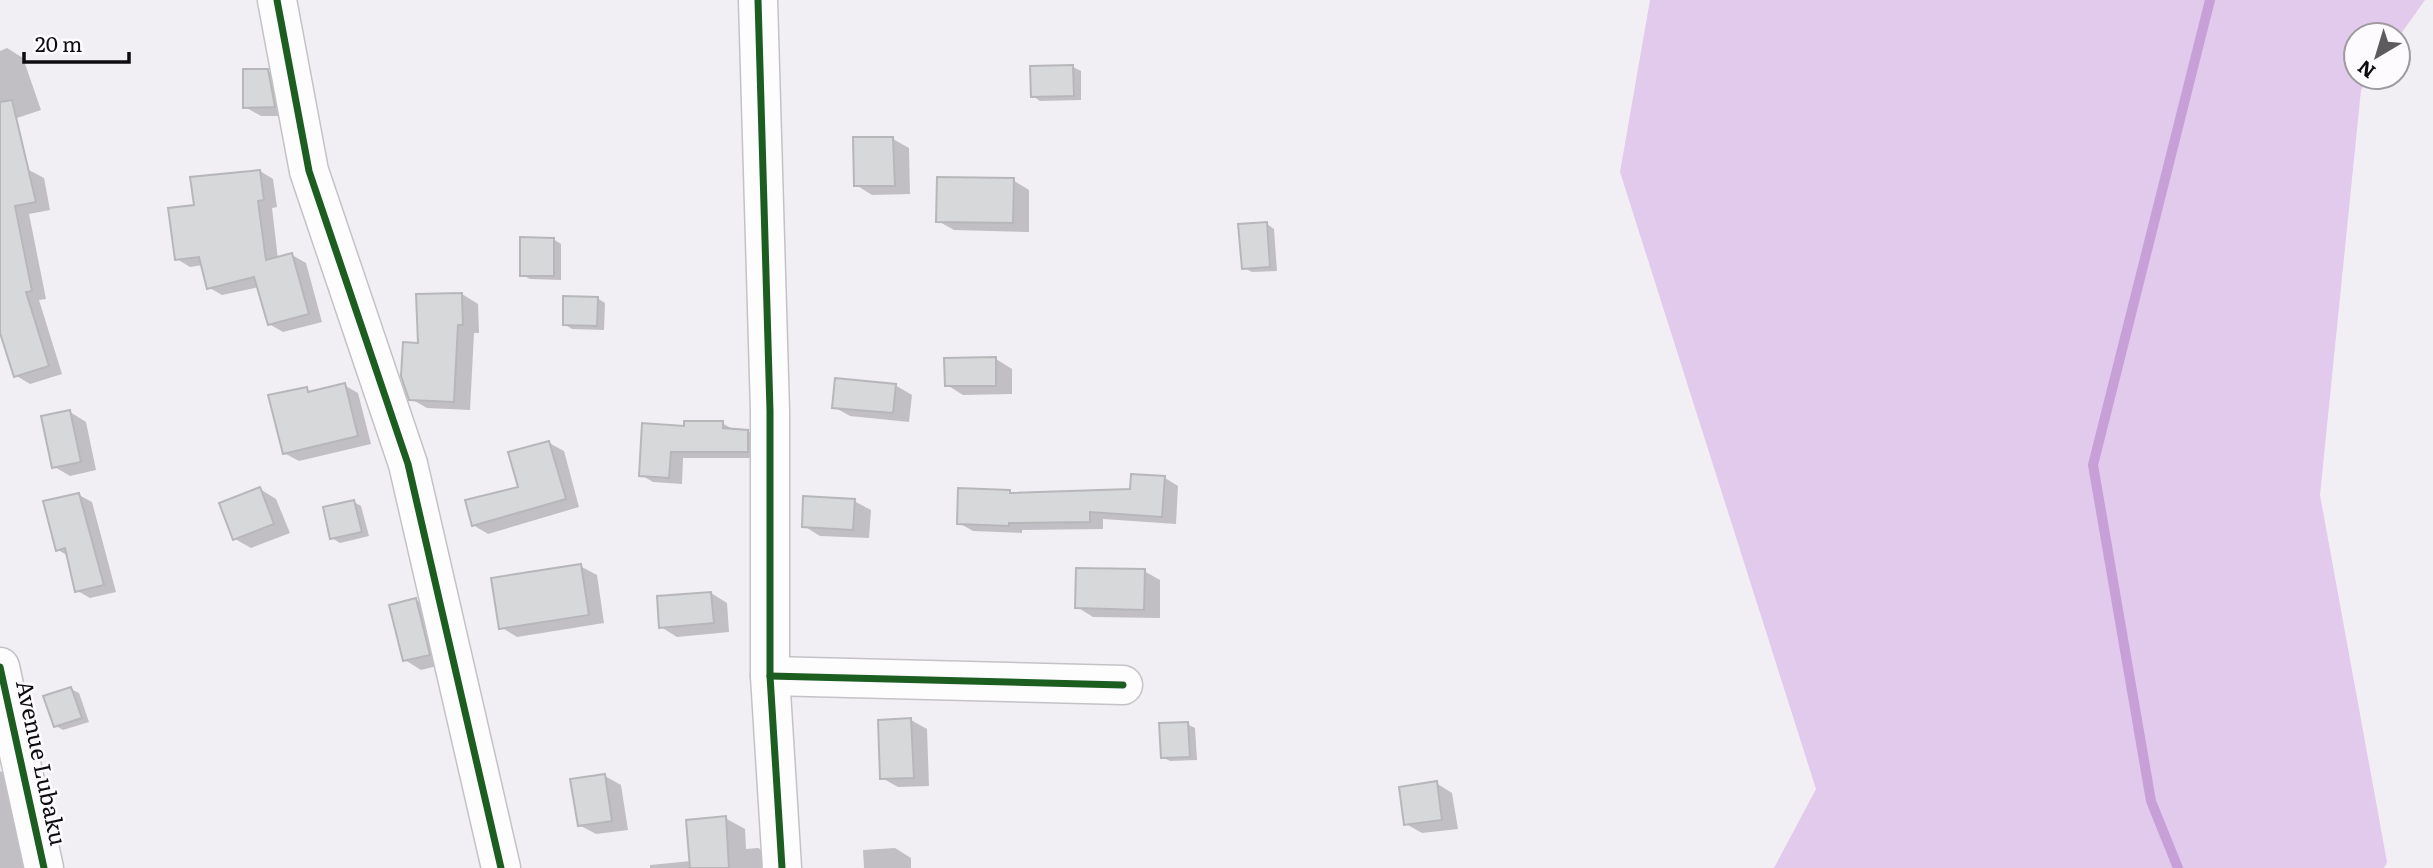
<svg xmlns="http://www.w3.org/2000/svg" width="2433" height="868" viewBox="0 0 2433 868" font-family="Literata,serif">
<rect width="100%" height="100%" fill="#f2eff4"/>
<polygon fill="#e1caec" points="1650,0 2425,0 2398,38 2398,35 2356,35 2356,77 2370,77 2361,90 2320,495 2387,862 2384,868 1774,868 1816,789 1620,172"/>
<g fill="#0003">
<polygon points="7,48 23,58 41,110 2,123 0,122 0,51"/>
<polygon points="1073,67 1081,71 1081,100 1040,101 1033,96"/>
<polygon points="267,71 284,80 290,116 261,116 245,107"/>
<polygon points="893,139 909,148 910,194 872,195 856,185"/>
<polygon points="29,170 44,178 50,210 29,214 46,299 39,300 62,374 30,384 15,375 0,313 0,175"/>
<polygon points="260,171 273,179 277,207 272,208 278,259 292,255 306,263 322,322 283,332 269,324 259,287 222,295 208,287 203,265 190,267 177,259 196,206"/>
<polygon points="1013,180 1029,190 1029,232 954,230 938,221"/>
<polygon points="1267,224 1274,229 1277,271 1252,272 1244,268"/>
<polygon points="553,239 561,244 561,280 530,279 522,275"/>
<polygon points="462,294 478,304 479,333 474,333 470,410 427,408 411,399 420,344"/>
<polygon points="597,298 605,303 604,330 572,329 564,324"/>
<polygon points="996,359 1012,369 1012,394 963,395 947,385"/>
<polygon points="344,385 358,393 371,444 299,461 284,453 306,389 313,393"/>
<polygon points="895,385 912,395 909,422 850,416 834,407"/>
<polygon points="70,412 86,422 96,470 70,476 53,466"/>
<polygon points="722,423 736,431 748,431 760,439 760,458 683,458 682,484 653,482 641,475 686,428"/>
<polygon points="549,443 564,451 579,507 488,534 473,525 520,488"/>
<polygon points="1165,478 1178,486 1176,524 1103,519 1103,529 1022,530 1022,533 973,531 959,523 1009,491 1014,494 1131,491"/>
<polygon points="260,489 276,499 290,533 251,548 235,539"/>
<polygon points="79,495 92,502 116,592 90,598 76,590 68,556 57,549"/>
<polygon points="854,501 871,510 869,538 820,536 804,526"/>
<polygon points="354,502 361,506 369,536 340,543 332,538"/>
<polygon points="580,566 597,575 604,623 517,637 501,627"/>
<polygon points="1144,571 1160,580 1160,618 1093,617 1077,607"/>
<polygon points="711,593 727,603 729,632 677,637 661,627"/>
<polygon points="416,600 432,610 445,664 421,670 405,660"/>
<polygon points="71,689 79,693 89,722 63,730 56,726"/>
<polygon points="911,720 927,729 929,786 898,787 882,778"/>
<polygon points="1187,724 1195,728 1197,760 1170,761 1162,757"/>
<polygon points="0,771 16,780 35,868 0,868"/>
<polygon points="605,776 621,785 628,830 596,834 579,825"/>
<polygon points="1436,783 1452,793 1458,829 1422,833 1406,824"/>
<polygon points="725,818 745,829 746,849 758,848 778,859 778,868 650,868 650,865 691,861"/>
<polygon points="895,848 911,858 911,868 864,868 863,850"/>
</g>
<g fill="none" stroke-linecap="round" stroke-linejoin="round">
<polyline stroke="#c7a0d8" stroke-width="10" points="2178,868 2151,801 2093,465 2210,0"/>
</g>
<g fill="#d6d8d9" stroke="#b7b7ba" stroke-width="2">
<polygon points="1073,65 1074,96 1031,97 1030,66"/>
<polygon points="243,69 268,69 275,107 243,108"/>
<polygon points="12,100 36,202 15,206 32,291 26,292 49,366 14,377 0,333 0,102"/>
<polygon points="853,137 893,137 895,186 854,186"/>
<polygon points="260,170 264,200 258,201 266,260 292,253 309,314 268,325 254,277 207,289 199,257 175,260 168,208 194,205 190,177"/>
<polygon points="937,177 1014,178 1013,223 936,222"/>
<polygon points="1267,222 1270,267 1242,269 1238,224"/>
<polygon points="520,237 554,238 554,276 520,276"/>
<polygon points="462,293 463,325 458,325 454,402 409,400 401,376 403,342 418,343 416,294"/>
<polygon points="563,296 598,297 597,326 563,325"/>
<polygon points="996,357 996,386 945,386 944,358"/>
<polygon points="835,378 896,384 893,413 832,408"/>
<polygon points="345,383 358,436 283,454 268,395 307,387 308,392"/>
<polygon points="70,410 81,462 52,468 41,416"/>
<polygon points="684,421 723,421 723,428 748,430 748,452 671,452 669,478 639,476 642,423 684,426"/>
<polygon points="549,441 566,499 472,526 465,500 518,487 508,452"/>
<polygon points="1131,474 1165,476 1162,517 1090,512 1090,522 1009,523 1009,526 957,524 958,488 1010,490 1010,493 1130,489"/>
<polygon points="260,487 274,524 233,540 219,503"/>
<polygon points="79,493 104,585 75,592 65,548 56,551 43,501"/>
<polygon points="803,496 855,499 853,530 802,527"/>
<polygon points="354,500 362,532 330,539 323,507"/>
<polygon points="581,564 589,615 499,629 491,578"/>
<polygon points="1076,568 1145,569 1144,610 1075,608"/>
<polygon points="711,592 714,623 659,628 657,596"/>
<polygon points="416,598 430,655 403,661 389,605"/>
<polygon points="71,687 82,718 54,727 43,696"/>
<polygon points="911,718 914,778 880,779 878,720"/>
<polygon points="1188,722 1190,757 1161,758 1159,723"/>
<polygon points="605,774 612,821 578,826 570,779"/>
<polygon points="1437,781 1442,820 1404,825 1399,787"/>
<polygon points="726,816 729,868 690,868 686,820"/>
</g>
<g fill="none" stroke-linecap="round" stroke-linejoin="round">
<g stroke="#c4c2c6" stroke-width="41">
<g id="minor">
<polyline points="277,0 309,171 408,464 501,868"/>
<polyline points="758,0 770,411 770,676 782,868"/>
<polyline points="0,667 44,868"/>
<polyline points="770,676 1123,685"/>
</g>
</g>
<use href="#minor" stroke="#fdfdfd" stroke-width="38"/>
<g stroke="#fefbff" stroke-width="11">
<g id="cycleway">
<polyline points="277,0 309,171 408,464 501,868"/>
<polyline points="758,0 770,411 770,676 782,868"/>
<polyline points="0,667 44,868"/>
<polyline points="770,676 1123,685"/>
</g>
</g>
<use href="#cycleway" stroke="#1b5e20" stroke-width="7"/>
</g>
<g text-anchor="middle" stroke-width="5" stroke-linejoin="round" paint-order="stroke">
<g font-size="23" fill="#0e0c0f" stroke="#fefbff">
<text transform="translate(41 763) rotate(78)" y="8">Avenue Lubaku</text>
</g>
</g>
<g transform="translate(2377 56) rotate(218)"><circle r="33" fill="#fefbff" stroke="#9e9b9f" stroke-width="2"/>
<path d="M0-5L12 26L0 18L-12 26Z" fill="#5e5b5f"/>
<text y="-10" font-size="19" font-weight="bold" text-anchor="middle" fill="#0e0c0f">N</text>
</g>
<path d="M24 52v10h105v-10" fill="none" stroke="#0e0c0f" stroke-width="3.5"/>
<text x="35" y="52" font-size="21" fill="#0e0c0f" stroke="#fefbff" stroke-width="5" paint-order="stroke">20 m</text>
</svg>
